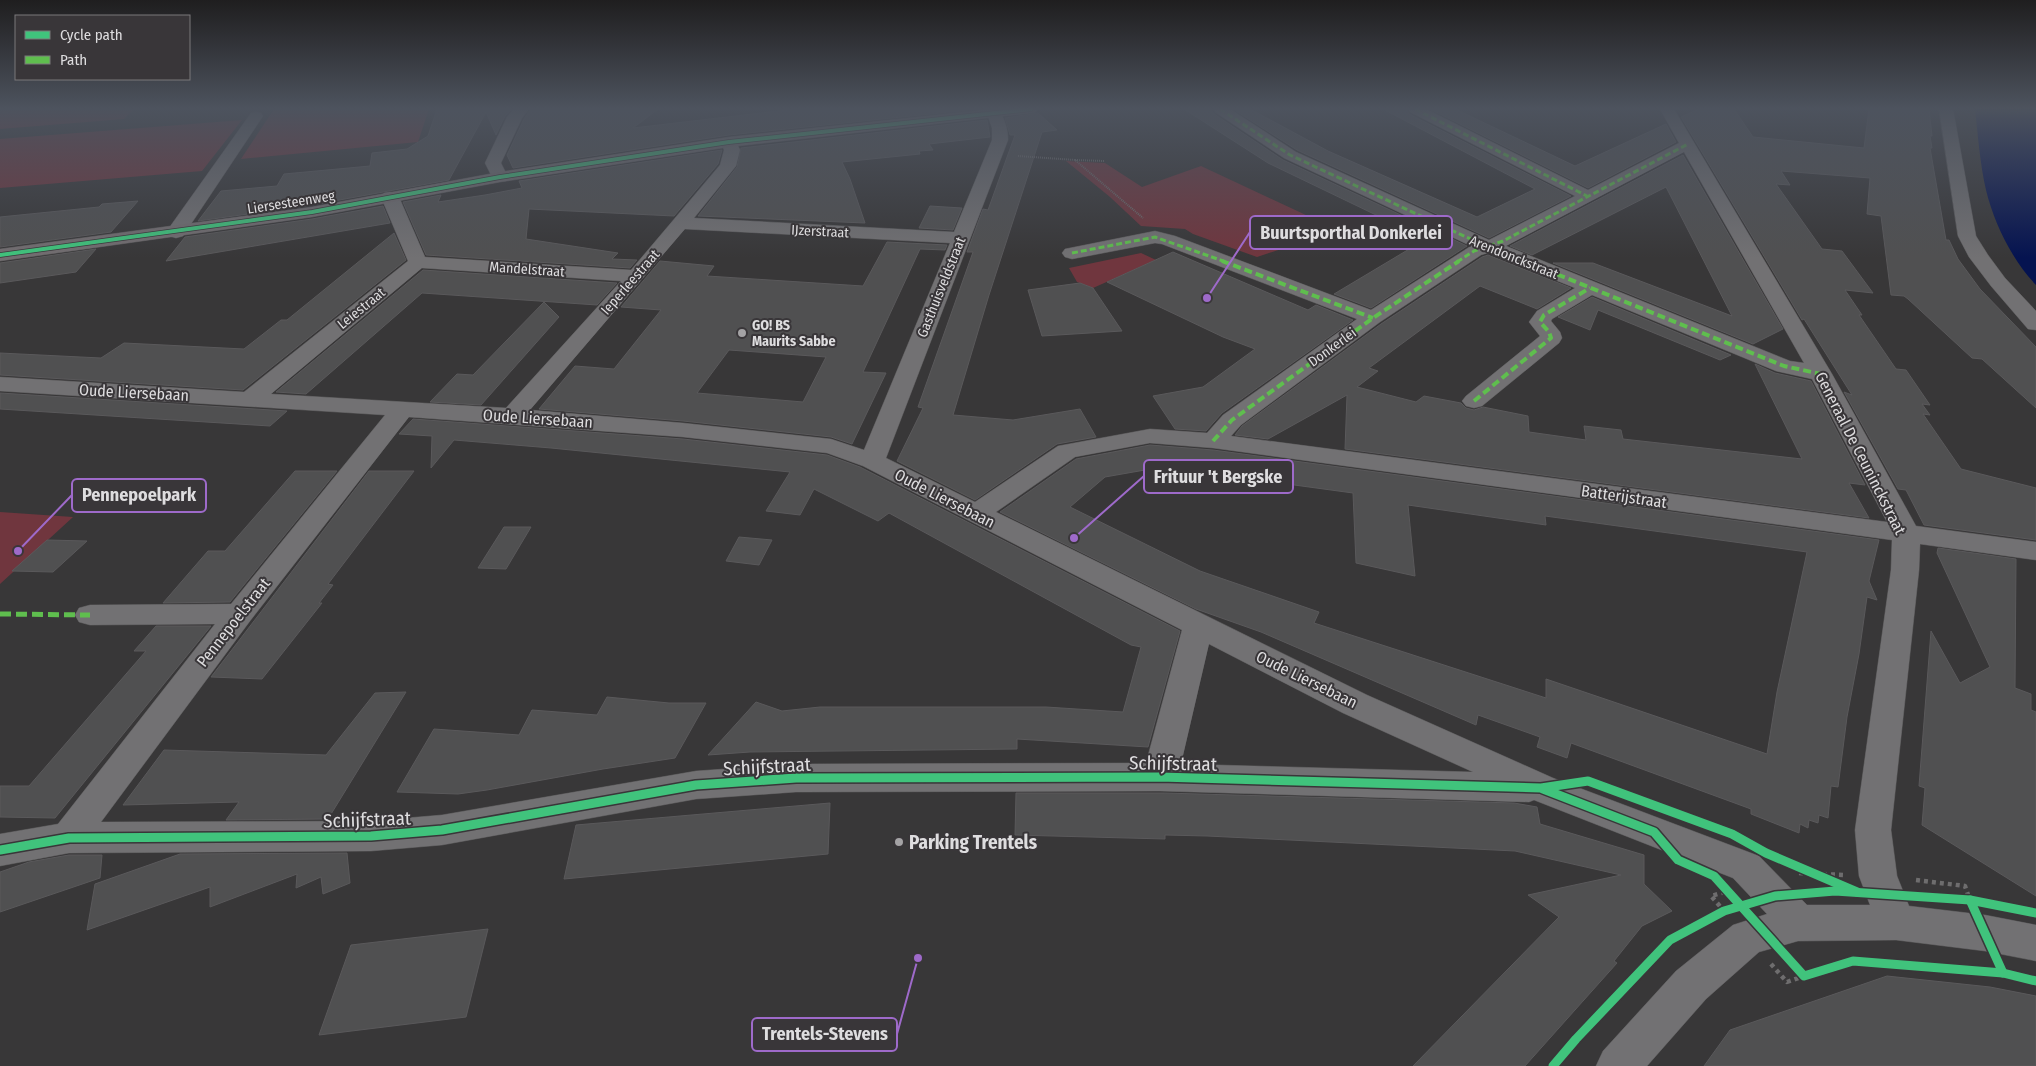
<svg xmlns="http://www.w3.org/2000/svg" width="2036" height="1066" viewBox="0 0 2036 1066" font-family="'Fira Sans Condensed',sans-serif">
<rect width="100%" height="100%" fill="#383738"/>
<g fill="#70363e">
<polygon points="0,109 134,109 124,119 0,129"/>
<polygon points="274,109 429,109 418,142 241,159"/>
<polygon points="242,120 202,171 0,188 0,139"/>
<polygon points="1066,161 1105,163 1142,187 1201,166 1338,230 1257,257 1193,234 1185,229 1141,226 1110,197"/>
<polygon points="1141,253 1156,260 1093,288 1077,282 1069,268"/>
<polygon points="0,512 73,517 0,584"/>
</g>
<path fill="#051350" d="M 1975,109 L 2036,109 L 2036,285 C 2012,260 1994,223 1986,190 C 1980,164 1978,135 1975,109 Z"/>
<g fill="#505051" stroke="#5a595b" fill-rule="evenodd">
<polygon points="437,109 512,109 505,116 496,135 486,112 449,180 312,205 198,221 221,191 277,186 284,174 370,166 372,153 407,149 428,136"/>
<polygon points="531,109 658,109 633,128 795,109 978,109 729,135 513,168 507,155 524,119"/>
<polygon points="1184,109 1211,109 1214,114 1283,160 1467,246 1371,308 1334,294 1421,242 1428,240 1268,163"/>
<polygon points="1233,109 1250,109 1328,151 1477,217 1535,189 1383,109 1406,109 1409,114 1571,196 1489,238 1297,150"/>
<polygon points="1430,109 1455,109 1575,166 1666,124 1676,142 1588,188"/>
<polygon points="1699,109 1734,109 1753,137 1864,148 1869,109 1929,109 1932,136 1930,136 1932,148 1930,148 1946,240 1949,240 1958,259 1980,289 2036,347 2036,408 1982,359 1972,358 1908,299 1904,296 1891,295 1881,216 1867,214 1870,178 1781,171 1790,185 1776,184 1822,249 1842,251 1873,293 1845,290 1862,315 1859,315 1896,369 1906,370 1930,405 1922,404 1930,415 1923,414 1961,469 2036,488 2036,540 1924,525 1906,490 1898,489 1844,392 1852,395 1804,319 1802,320 1681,117"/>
<polygon points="1038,113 1057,130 1042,132 989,295 953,415 1013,420 1080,409 1096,437 1057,444 975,500 897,461 923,408 918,407 973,252 967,252 983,209 988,210 1015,135 1010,135 1005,118"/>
<polygon points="987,120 990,137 929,144 933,150 919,151 920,154 842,162 850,179 865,223 698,216 737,167 741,148"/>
<polygon points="722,150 718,164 674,216 529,209 526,239 618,253 612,259 637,260 630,268 426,255 403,202 441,195 438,202 485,195 522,188 519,181"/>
<polygon points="1683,155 1783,329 1753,344 1553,263 1593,263 1732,316 1666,187 1532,255 1510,246"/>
<polygon points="138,201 111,232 0,247 0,217 99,207 102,204"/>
<polygon points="383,206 390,223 166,261 185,237 312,219"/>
<polygon points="930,206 962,208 953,230 919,228"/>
<polygon points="394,233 406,260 243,390 0,375 0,353 101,358 124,343 244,349 281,320 287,320"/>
<path d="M 887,242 L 947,245 L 945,250 L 920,249 L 863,372 L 886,373 L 852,444 L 831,437 L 683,421 L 539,409 L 575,366 L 614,369 L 661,310 L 621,307 L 660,261 L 714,266 L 707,276 L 863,286 ZM 729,350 L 826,357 L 803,402 L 697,393 Z"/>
<polygon points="96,249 76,272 0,283 0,263"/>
<polygon points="1173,252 1308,310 1316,305 1353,320 1222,413 1206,431 1175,429 1153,396 1203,387 1255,349 1223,337 1107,282"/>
<polygon points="1488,255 1571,288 1537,309 1480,286 1369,368 1378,371 1357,387 1416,402 1424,396 1461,403 1466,408 1474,410 1483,407 1528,416 1529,432 1586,440 1584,426 1621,430 1623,439 1802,459 1755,364 1775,373 1811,381 1865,485 1849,483 1869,518 1345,449 1347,395 1268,439 1235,435 1242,426 1381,324 1482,257"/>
<polygon points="423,270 617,283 597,305 422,293 306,394 276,392"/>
<polygon points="1080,283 1093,288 1122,331 1042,336 1028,290"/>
<polygon points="1592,297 1731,355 1720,360 1598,310 1590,330 1558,317"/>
<polygon points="544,302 559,317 481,405 430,402 457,374 473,375"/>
<polygon points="0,393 287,411 270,426 142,418 0,409"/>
<polygon points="413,419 683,439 827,455 860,467 1180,631 1148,747 1017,739 1017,749 750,752 708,755 756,702 782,711 820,707 1046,707 1123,712 1141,647 1131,645 889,513 878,521 814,489 800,515 766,511 790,472 551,448 454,440 431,468 432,436 399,434"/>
<path d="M 1150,445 L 1213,450 L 1879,540 L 1869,581 L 1877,600 L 1867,597 L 1859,654 L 1847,717 L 1838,787 L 1831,786 L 1828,818 L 1819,815 L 1818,823 L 1809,820 L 1808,828 L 1800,824 L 1799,833 L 1751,814 L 1751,809 L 1571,743 L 1567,758 L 1537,747 L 1540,737 L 1478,715 L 1476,725 L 1261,632 L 1196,609 L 1000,512 L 1076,459 ZM 1162,467 L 1353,493 L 1356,563 L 1415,576 L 1408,505 L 1546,525 L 1545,516 L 1807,552 L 1777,692 L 1767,754 L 1546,679 L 1546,698 L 1314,623 L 1319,612 L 1200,571 L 1070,507 L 1105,477 Z"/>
<polygon points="295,471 337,471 230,602 163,603 208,551 225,551"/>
<polygon points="369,471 414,471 328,584 333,585 319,603 322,603 262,679 211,677"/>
<polygon points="504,527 531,527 506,569 478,568"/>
<polygon points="739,537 772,540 759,565 726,561"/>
<polygon points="47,540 87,541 53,572 12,571"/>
<polygon points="1938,548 2016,559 2015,688 2031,694 2031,710 2036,712 2036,896 1922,825 1925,788 1919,786 1931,631 1960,683 1990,667 1937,553"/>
<polygon points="156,626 211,626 55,818 0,817 0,786 29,786 146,651 134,651"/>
<polygon points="406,692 328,819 226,820 239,802 123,805 164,750 326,755 375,693"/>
<polygon points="607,697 669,703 706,703 675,758 603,769 487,790 458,794 397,792 434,729 519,735 532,710 597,715"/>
<polygon points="1016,793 1164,793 1514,803 1537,807 1540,824 1644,855 1644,884 1672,911 1642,926 1614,961 1617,963 1525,1066 1413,1066 1559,917 1528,895 1621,875 1515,851 1207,836 1165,835 1165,839 1015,835"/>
<polygon points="830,803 828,854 564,879 576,825"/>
<polygon points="347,853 350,883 323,894 321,877 296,888 297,874 210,907 210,887 87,930 95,884 180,854"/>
<polygon points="69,855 102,855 100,878 0,912 0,872 29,862"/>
<polygon points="488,929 466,1017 319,1035 351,945"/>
<polygon points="1887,976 1990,987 2036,996 2036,1066 1704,1066 1730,1030"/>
</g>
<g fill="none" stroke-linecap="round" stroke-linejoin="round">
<g stroke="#565556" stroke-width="1">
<g id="minor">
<polygon points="514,109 529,109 522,118 501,163 508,177 506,181 494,181 485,163 507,117"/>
<path d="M 993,109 L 999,110 C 1005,120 1008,129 1008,140 L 886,458 L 975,502 L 1058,446 L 1150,429 L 1207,433 L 1223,415 L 1357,319 L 1162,244 L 1155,243 L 1072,259 L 1065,257 L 1062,253 L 1065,249 L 1155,231 L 1175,236 L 1371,310 L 1471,246 L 1284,158 L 1215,112 L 1213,109 L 1230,109 L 1296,152 L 1489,240 L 1575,196 L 1410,112 L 1408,109 L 1426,109 L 1588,190 L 1679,143 L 1660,109 L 1674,109 L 1832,374 L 1916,526 L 2036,542 L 2036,560 L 1920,544 L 1919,570 L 1891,830 L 1897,876 L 1909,906 L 1985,915 L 2036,925 L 2036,961 L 1985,951 L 1896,940 L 1798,941 L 1759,952 L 1706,999 L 1647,1066 L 1596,1066 L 1603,1051 L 1676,971 L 1733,925 L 1767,914 L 1733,878 L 1534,800 L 1529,802 L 1160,791 L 796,792 L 696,799 L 442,845 L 371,851 L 69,853 L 0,866 L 0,834 L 58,824 L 215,624 L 90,625 L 79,622 L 75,615 L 79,608 L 90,605 L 231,604 L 385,415 L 0,391 L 0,377 L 244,392 L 408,261 L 381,197 L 384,193 L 390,192 L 396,193 L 399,197 L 425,257 L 631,270 L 720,165 L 724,150 L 721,142 L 723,139 L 735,139 L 740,150 L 736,166 L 694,218 L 954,232 L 992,140 L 992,128 L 987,113 ZM 1684,152 L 1804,363 L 1790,361 L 1506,246 ZM 685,229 L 950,243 L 864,450 L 831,439 L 683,423 L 530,410 ZM 1488,253 L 1575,288 L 1537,311 L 1529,322 L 1540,336 L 1466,396 L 1462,401 L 1466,406 L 1474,408 L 1482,406 L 1559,343 L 1562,338 L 1560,332 L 1551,321 L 1552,319 L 1592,295 L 1776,371 L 1812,379 L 1887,522 L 1231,436 L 1241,425 L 1380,322 L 1481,255 ZM 422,268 L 621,281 L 506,408 L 271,394 ZM 409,417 L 683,437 L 827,453 L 863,466 L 1182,630 L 1146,763 L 796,764 L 696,771 L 442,815 L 371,821 L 101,822 L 250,621 ZM 1150,443 L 1213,448 L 1892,540 L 1891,570 L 1855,830 L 1859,876 L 1870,905 L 1807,905 L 1759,856 L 1553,778 L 1367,695 L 996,512 L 1075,457 ZM 1209,644 L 1343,713 L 1473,772 L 1181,764 Z"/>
<polygon points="1939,109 1953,109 1976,236 1988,255 2005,278 2036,311 2036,330 2028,329 1991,286 1969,257 1958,236"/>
<polygon points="256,112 261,113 263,116 183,236 176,238 169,236 167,232 169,228 251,113"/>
</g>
</g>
<g stroke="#565556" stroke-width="1">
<polygon id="major" points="993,109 1038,109 1036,112 1031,113 729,147 500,182 312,217 0,261 0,249 312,207 500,172 729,137"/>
</g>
<g stroke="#6e6d6e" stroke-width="2" stroke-dasharray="1 1" stroke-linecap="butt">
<polyline points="1018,156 1075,160 1143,218"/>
<polyline points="1075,160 1104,161"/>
</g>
<g stroke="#6e6d6e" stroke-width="4.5" stroke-dasharray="4 4" stroke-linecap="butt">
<polyline points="1799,873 1845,875"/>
<polyline points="1916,880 1965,886 1969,898"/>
<polyline points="1725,892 1711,896 1725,912"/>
<polyline points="1771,964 1787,982 1804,976"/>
</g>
<use href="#minor" fill="#727173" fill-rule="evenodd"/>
<use href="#major" fill="#726d70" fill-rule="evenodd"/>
<g stroke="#5fbe4e" stroke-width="3" stroke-dasharray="6 3" stroke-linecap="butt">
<polyline points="1220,109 1290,155 1466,237 1528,262"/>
<polyline points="1415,109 1587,196"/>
<polyline points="1072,253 1155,237 1226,262"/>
<polyline points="1457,262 1474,251 1503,241 1688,144"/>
</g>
<g stroke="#5fbe4e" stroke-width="4" stroke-dasharray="8 4" stroke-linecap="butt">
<polyline points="1222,261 1373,318"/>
<polyline points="1524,261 1784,366 1821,374"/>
<polyline points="1474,401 1551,338 1549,332 1540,322 1544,315 1590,288"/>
<polyline points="1213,441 1232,420 1373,318 1459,261"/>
</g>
<polyline stroke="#5fbe4e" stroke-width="5" stroke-dasharray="11 5" stroke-linecap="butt" points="0,614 90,615"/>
<g stroke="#393639" stroke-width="5.5">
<polyline id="cycleway-far1" points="0,255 312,212 500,177 729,142 1031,109"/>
</g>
<g stroke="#393639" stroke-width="12">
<g id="cycleway">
<polyline points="1543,789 1654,832 1678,860 1714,876 1804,976 1853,961 2003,973 2036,981"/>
<polyline points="0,850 69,838 371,836 442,830 696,785 796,778 1160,777 1541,788 1588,781 1732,834 1766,853 1857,892"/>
<polyline points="1970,900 2003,973"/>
<polyline points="1553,1066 1576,1039 1670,940 1724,911 1775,896 1835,891 1970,900 2036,913"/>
</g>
</g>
<use href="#cycleway-far1" stroke="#40c37c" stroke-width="4"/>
<use href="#cycleway" stroke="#40c37c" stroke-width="9"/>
</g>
<linearGradient id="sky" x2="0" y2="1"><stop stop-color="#1f1e1f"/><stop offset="0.42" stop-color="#4d535e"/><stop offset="1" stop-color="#4d535e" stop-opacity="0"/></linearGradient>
<rect width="2036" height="258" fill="url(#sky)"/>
<g fill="#a4a3a5" stroke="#393639" stroke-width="2">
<circle cx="742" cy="333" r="5"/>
<circle cx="899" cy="842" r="5"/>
</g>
<g text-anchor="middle" stroke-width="4" stroke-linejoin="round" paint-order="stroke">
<g font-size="14" fill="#dedddf" stroke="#393639">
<text transform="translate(291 202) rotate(-9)" y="5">Liersesteenweg</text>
<text transform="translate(820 231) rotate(3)" y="5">IJzerstraat</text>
<text transform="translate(1514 257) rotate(22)" y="5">Arendonckstraat</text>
<text transform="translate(527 269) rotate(4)" y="5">Mandelstraat</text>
<text transform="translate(630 282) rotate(-49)" y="5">Ieperleestraat</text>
<text transform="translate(941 287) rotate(-68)" y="5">Gasthuisveldstraat</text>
<text transform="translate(361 308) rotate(-39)" y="5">Leiestraat</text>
<text transform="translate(1332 347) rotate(-36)" y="5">Donkerlei</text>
</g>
<g font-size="14" font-weight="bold" fill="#dedddf" stroke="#393639" text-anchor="start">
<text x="752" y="330">GO! BS<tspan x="752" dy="16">Maurits Sabbe</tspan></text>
</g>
<g font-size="16" fill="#dedddf" stroke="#393639">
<text transform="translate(134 392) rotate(3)" y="6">Oude Liersebaan</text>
<text transform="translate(538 418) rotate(4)" y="6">Oude Liersebaan</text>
<text transform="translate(1861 453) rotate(63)" y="6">Generaal De Ceuninckstraat</text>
<text transform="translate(1624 496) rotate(8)" y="6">Batterijstraat</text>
<text transform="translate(945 498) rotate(27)" y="6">Oude Liersebaan</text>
<text transform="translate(233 622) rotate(-52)" y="6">Pennepoelstraat</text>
<text transform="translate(1307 679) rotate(26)" y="6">Oude Liersebaan</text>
</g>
<g font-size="19" fill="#dedddf" stroke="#393639">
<text transform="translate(1173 763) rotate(1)" y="7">Schijfstraat</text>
<text transform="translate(767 766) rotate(-3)" y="7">Schijfstraat</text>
<text transform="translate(367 819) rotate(-2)" y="7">Schijfstraat</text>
</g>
<g font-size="19" font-weight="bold" fill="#dedddf" stroke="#393639" text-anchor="start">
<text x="909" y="849">Parking Trentels</text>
</g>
</g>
<path fill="none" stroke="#9e6aca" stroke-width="2" d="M1207 298L1250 232M1074 538L1144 476M18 551L72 495M918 958L897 1034"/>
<g fill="#9e6aca" stroke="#393639" stroke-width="2">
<circle cx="1207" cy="298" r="5"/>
<circle cx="1074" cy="538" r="5"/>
<circle cx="18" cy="551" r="5"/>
<circle cx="918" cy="958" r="5"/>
</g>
<g fill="#393639" stroke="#9e6aca" stroke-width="2">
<rect x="1250" y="216" width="202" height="33" rx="5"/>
<rect x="1144" y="460" width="149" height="33" rx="5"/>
<rect x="72" y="479" width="134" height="33" rx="5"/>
<rect x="752" y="1018" width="145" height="33" rx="5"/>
</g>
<g font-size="18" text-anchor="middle" font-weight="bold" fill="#dedddf">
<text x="1351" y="239">Buurtsporthal Donkerlei</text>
<text x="1218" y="483">Frituur 't Bergske</text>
<text x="139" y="501">Pennepoelpark</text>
<text x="825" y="1040">Trentels-Stevens</text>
</g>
<rect x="15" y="15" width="175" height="65" fill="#393639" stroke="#7b797b"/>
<rect x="25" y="31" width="25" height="8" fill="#40c37c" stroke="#7b797b"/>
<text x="60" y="40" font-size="15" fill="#dedddf">Cycle path</text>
<rect x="25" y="56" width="25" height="8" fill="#5fbe4e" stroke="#7b797b"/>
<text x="60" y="65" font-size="15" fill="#dedddf">Path</text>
</svg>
